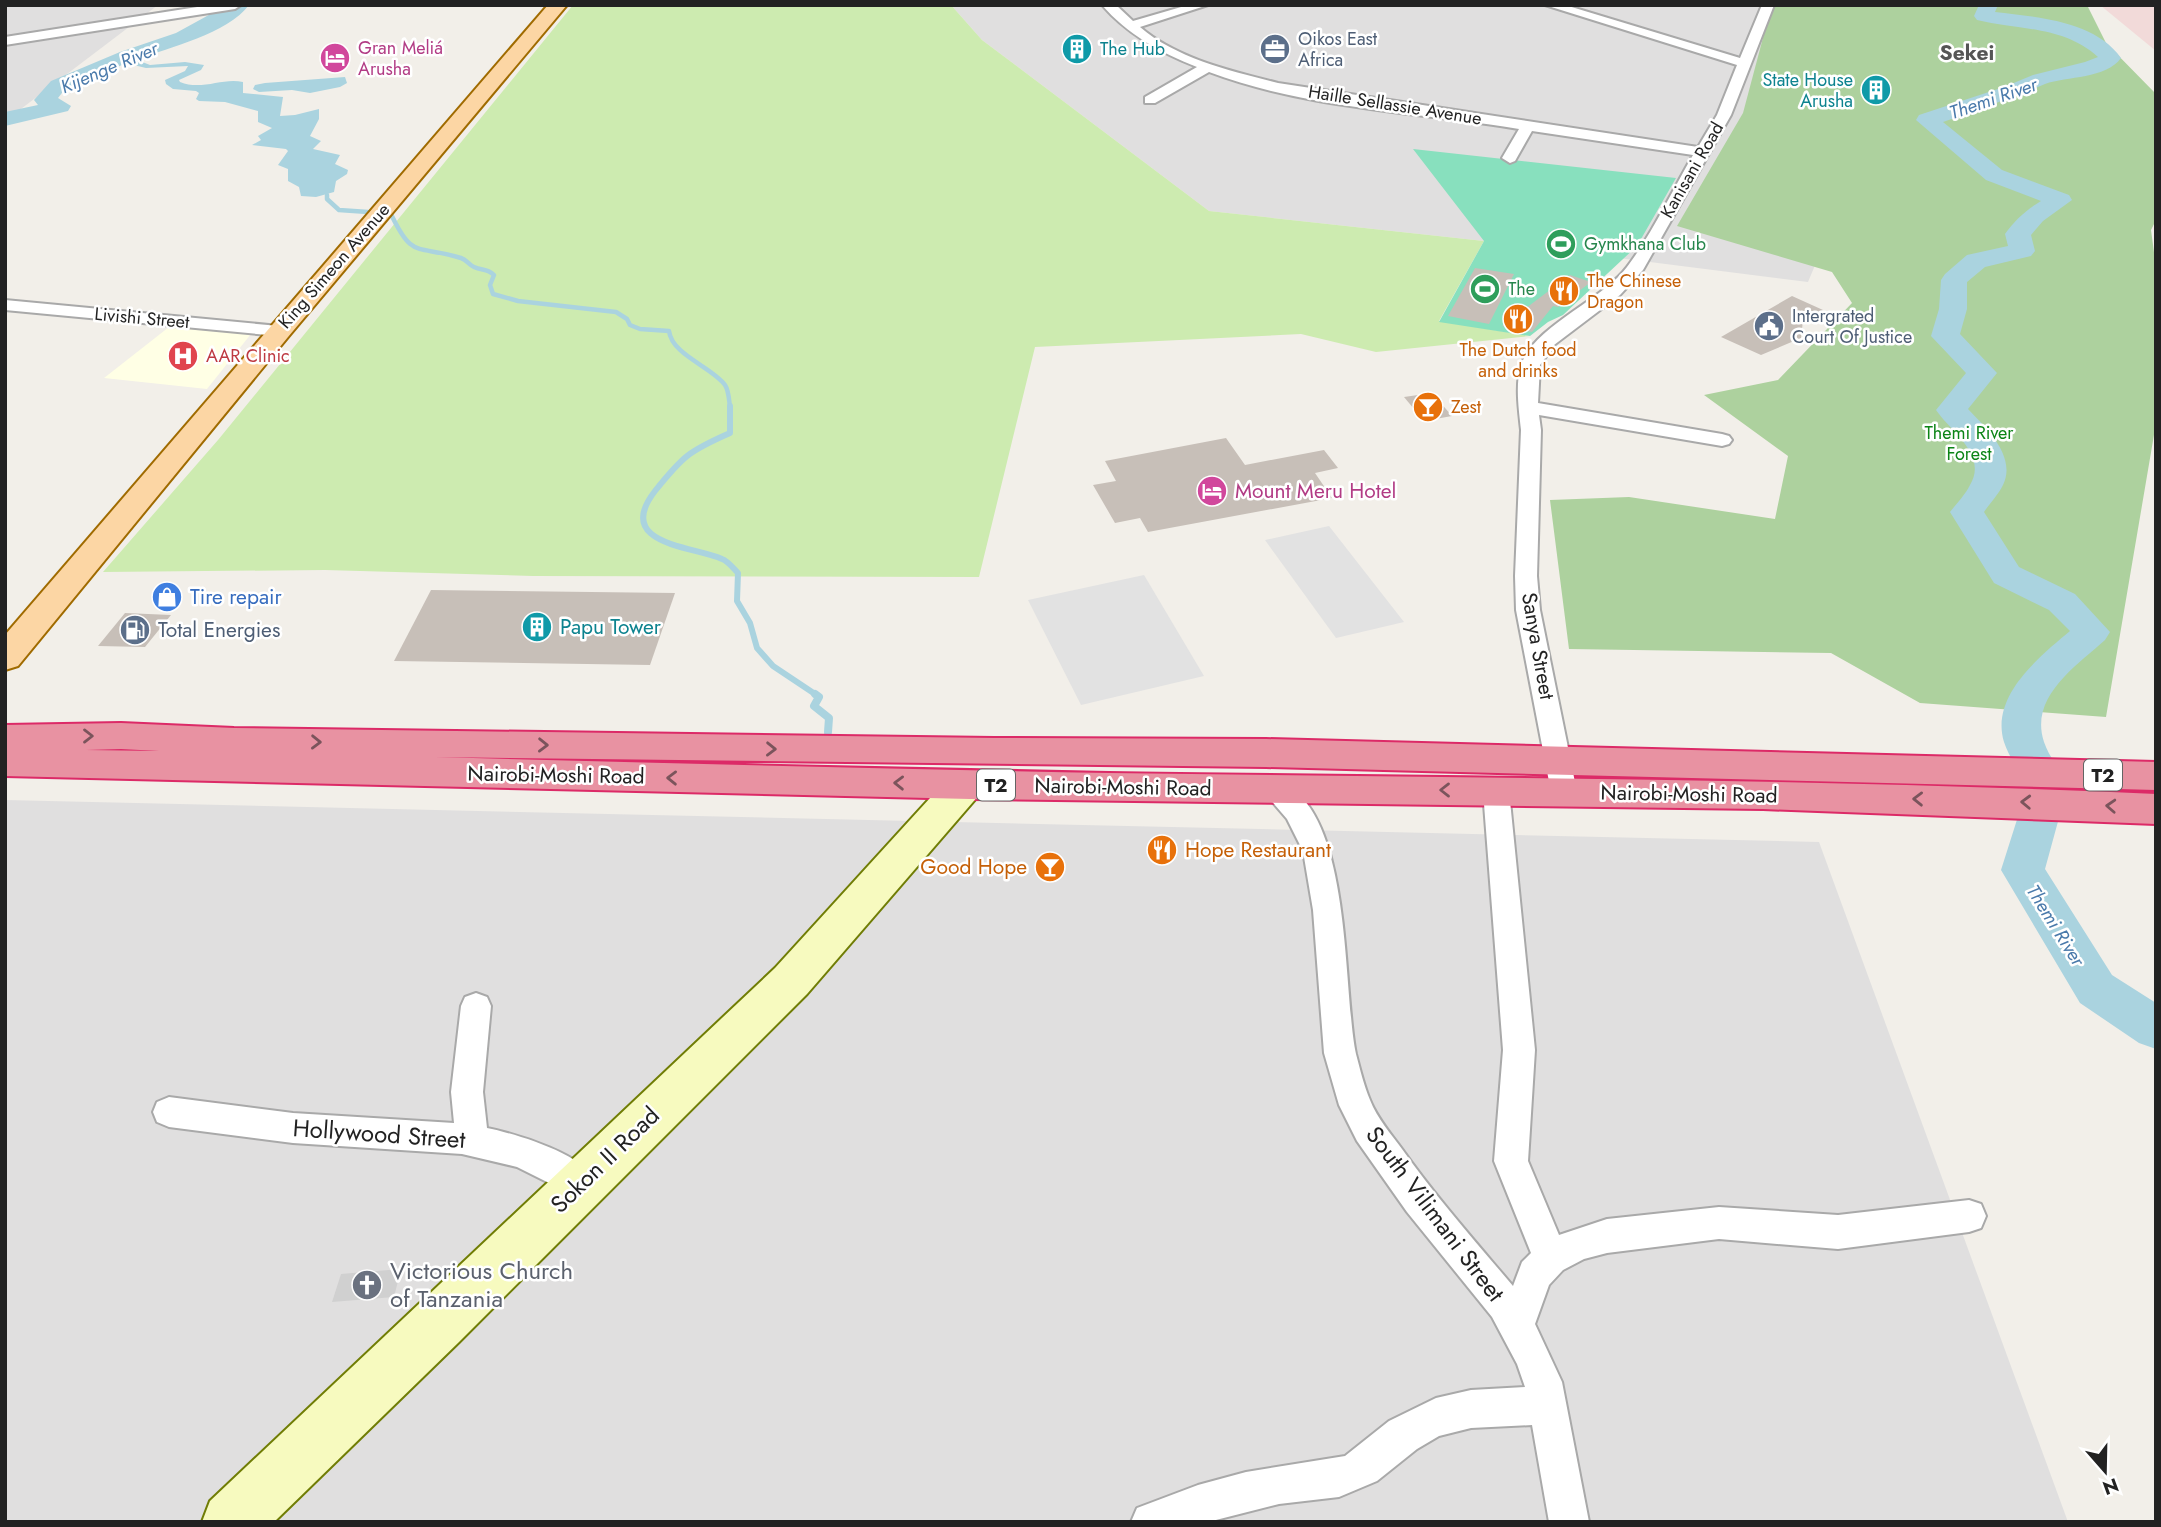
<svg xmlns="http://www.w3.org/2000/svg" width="2161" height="1527" viewBox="0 0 2161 1527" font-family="Jost,sans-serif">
<rect width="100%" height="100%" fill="#f2efe9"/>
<g fill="#e0dfdf">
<polygon points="5,5 158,5 5,121"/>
<polygon points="951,5 1872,5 1856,168 1808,282 1484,241 1209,211 982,40"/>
<polygon points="5,800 1819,842 2068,1522 5,1522"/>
</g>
<polygon fill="#f2dad9" points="2100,5 2156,5 2156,51"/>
<polygon fill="#ffffe5" points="169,327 251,334 207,389 104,378"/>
<polygon fill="#d0d0d0" points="401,1269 394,1297 332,1302 341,1274"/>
<polygon fill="#cdebb0" points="573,5 951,5 982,40 1209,211 1484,241 1439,321 1530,336 1376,352 1301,334 1035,347 979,577 533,576 325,570 103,572 218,440"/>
<polygon fill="#add19e" points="1765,5 2087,5 2106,43 2156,94 2156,220 2151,230 2156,267 2156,423 2106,717 1920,703 1831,653 1569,649 1550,500 1629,497 1775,519 1788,456 1704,395 1778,380 1852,303 1832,272 1677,226 1743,113 1768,19"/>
<polygon fill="#88e0be" points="1413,149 1676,178 1637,246 1563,315 1548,322 1530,336 1439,322 1484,241"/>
<g fill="#e2e2e2">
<polygon points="1329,526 1404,622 1336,638 1265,540"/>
<polygon points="1144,575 1204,676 1081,705 1028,600"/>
</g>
<g fill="#aad3df">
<path d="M 127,56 L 150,65 L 185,62 L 204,65 L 201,70 L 179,80 L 180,82 C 202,91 223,77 243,82 L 243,93 L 283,97 L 280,116 L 295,115 L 319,109 L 319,119 L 310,136 L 321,141 L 313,149 L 340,155 L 335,164 L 348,170 L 347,174 L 336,181 L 334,192 L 316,197 L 301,196 L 299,187 L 288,181 L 288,169 L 278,165 L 288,151 L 286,149 L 252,145 L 261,140 L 258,136 L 272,128 L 258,122 L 258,111 L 225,102 L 199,101 L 196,99 L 199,93 L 196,91 L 173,89 L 166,84 L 165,80 L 185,71 L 188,66 L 146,68 L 117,61 Z"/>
<polygon points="345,77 347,83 340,87 310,93 292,90 259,92 253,89 255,85 265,83"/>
</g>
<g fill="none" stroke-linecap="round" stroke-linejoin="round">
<g stroke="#aad3df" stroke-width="4.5">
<polyline points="327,195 327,199 339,210 368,212"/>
<path d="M 390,212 C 413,261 416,244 461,258 C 467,260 469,265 474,267 C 482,271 487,268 494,275 L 490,285 L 493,294 L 518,301 L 616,312 L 627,319 L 630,325 L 640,329 L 669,331 C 672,355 712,367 725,385 C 729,391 729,401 730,407"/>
</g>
<path stroke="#aad3df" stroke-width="6" d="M 730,406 L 730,433 C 689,451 683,456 655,491 C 613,545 693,546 722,559 C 728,561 733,568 738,573 L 737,601 L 750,623 L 757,648 L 773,666 L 818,696"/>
<polyline stroke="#aad3df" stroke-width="8" points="815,694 819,697 814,706 829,718 828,732"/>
<g fill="#aad3df" fill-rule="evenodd">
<path d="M 227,5 L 249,5 C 227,34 170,47 136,60 C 112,68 89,79 65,89 L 58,98 L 71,106 L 68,111 L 5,126 L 5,112 L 38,105 L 34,100 L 51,81 L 120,52 L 176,33 Z"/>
<path d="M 1979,5 L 1998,5 L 1995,12 C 2037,17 2095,21 2121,58 C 2106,79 2067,76 2045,84 C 2011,98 1978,110 1943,122 L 2002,170 L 2069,195 L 2072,200 L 2043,221 L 2031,235 L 2035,251 L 2031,256 L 1985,267 L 1967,282 L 1967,309 L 1960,334 L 1997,373 L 1968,409 C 1986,428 2017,456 2003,485 C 1998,495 1990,503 1984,512 L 2019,567 L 2075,594 L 2110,632 L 2105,640 C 2076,666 2029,697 2044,742 C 2049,757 2061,771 2068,785 L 2045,869 L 2112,975 L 2156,1003 L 2156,1049 L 2139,1043 L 2080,1003 L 2001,870 L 2028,785 C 2019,772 2009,757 2004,742 C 1990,696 2039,657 2070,631 L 2049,610 L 1994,583 L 1950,512 C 1957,503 1965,495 1970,485 C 1988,455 1951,432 1936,410 L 1966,373 L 1931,336 L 1939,309 L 1941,280 L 1945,274 L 1967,255 L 2008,246 L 2005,234 C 2015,220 2026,210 2041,201 L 1986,180 L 1916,120 L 1919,115 L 2004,87 L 2033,75 L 2085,62 L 2098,57 C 2064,26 2019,30 1977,20 L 1974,16 Z"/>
</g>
</g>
<g fill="#c7bfb8">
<polygon points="1475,268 1514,274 1489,324 1448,316"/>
<polygon points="1570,275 1591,282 1558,307 1553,306 1532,332 1502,326"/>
<polygon points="1792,296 1823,310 1803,320 1801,338 1761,355 1721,337"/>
<polygon points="1432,393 1452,416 1424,421 1404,397"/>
<polygon points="1226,438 1245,465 1324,450 1338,468 1315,473 1332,498 1148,532 1140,518 1115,523 1093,485 1116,481 1105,461"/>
<polygon points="431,590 675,593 650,665 394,661"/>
<polygon points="125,613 171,615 145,647 98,646"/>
</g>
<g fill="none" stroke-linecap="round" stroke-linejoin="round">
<g stroke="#a9a9a9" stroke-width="4">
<g id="street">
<polygon points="210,5 241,5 235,9 5,45 5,37"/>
<path d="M 1102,5 L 1116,5 L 1133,21 L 1188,5 L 1208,5 L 1140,27 C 1177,59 1232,71 1278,83 L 1698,147 L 1717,115 L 1737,65 L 1545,5 L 1565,5 L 1740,58 L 1762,5 L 1774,5 L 1731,115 L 1643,270 L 1620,295 L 1554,345 L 1540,365 L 1538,403 L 1722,434 L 1729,436 L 1732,440 L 1729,444 L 1722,446 L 1539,415 L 1541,430 L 1537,576 L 1540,610 L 1577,792 L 1573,799 L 1564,802 L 1555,799 L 1551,792 L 1516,610 L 1515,576 L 1521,430 C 1519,411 1515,385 1521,365 C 1534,326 1601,301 1627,267 C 1652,234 1672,191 1693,155 L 1532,131 L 1515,161 L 1510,163 L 1502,158 L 1519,129 C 1417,112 1307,109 1209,72 L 1155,103 L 1145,103 L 1145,97 L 1197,67 C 1161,53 1127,34 1102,5 Z"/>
<polygon points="5,300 279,326 288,331 279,336 5,310"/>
<path d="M 1275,780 C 1354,804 1342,989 1356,1054 C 1360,1069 1364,1086 1370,1100 C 1377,1118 1391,1134 1402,1149 C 1436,1197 1475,1241 1513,1286 L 1522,1262 L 1531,1253 L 1494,1161 L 1503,1050 L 1483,791 L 1487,784 L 1496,781 L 1505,784 L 1509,791 L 1535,1050 L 1528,1161 L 1559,1235 L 1607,1219 L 1719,1207 L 1838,1215 L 1969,1200 L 1981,1204 L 1986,1216 L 1981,1228 L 1969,1232 L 1838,1249 L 1719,1239 L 1607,1253 L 1584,1259 L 1563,1270 L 1549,1285 L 1535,1324 L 1562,1382 L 1589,1522 L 1549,1522 L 1532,1425 L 1471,1428 L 1439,1436 L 1417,1449 L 1377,1481 L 1339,1497 L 1279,1504 L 1208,1522 L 1131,1522 L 1137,1508 L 1198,1485 L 1246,1472 L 1345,1456 L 1389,1421 L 1436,1398 L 1471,1390 L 1525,1387 L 1517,1364 L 1492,1317 L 1407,1212 L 1357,1141 L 1339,1105 L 1324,1053 L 1313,910 L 1303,851 L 1287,819 L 1262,790 L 1266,783 Z"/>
<path d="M 476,993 L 487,997 L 491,1006 L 483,1092 L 487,1128 C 517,1134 586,1155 598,1183 L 593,1194 L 581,1199 L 517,1167 L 462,1154 L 293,1143 L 169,1127 L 157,1122 L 153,1112 L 157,1102 L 169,1097 L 293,1113 L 454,1123 L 451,1092 L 461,1006 L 465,997 Z"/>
</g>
</g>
<g stroke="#707d05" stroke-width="4">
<polygon id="secondary" points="965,771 979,775 985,785 979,795 807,994 459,1342 274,1522 202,1522 210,1501 775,968 951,775"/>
</g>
<g stroke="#a06b00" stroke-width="4">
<polygon id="primary" points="548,5 567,5 288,337 18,666 5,670 5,635"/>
</g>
<g stroke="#dc2a67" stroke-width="4">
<path id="highway" d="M 121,723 L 234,728 L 994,738 L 1266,739 L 2156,762 L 2156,790 L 1266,767 L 435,757 C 660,763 884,769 1109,773 C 1458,778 1807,778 2156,794 L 2156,824 L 1763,809 L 970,799 L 5,776 L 5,725 ZM 121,749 L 159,751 L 86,750 Z"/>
</g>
<use href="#street" fill="#fff" fill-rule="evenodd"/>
<use href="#secondary" fill="#f7fabf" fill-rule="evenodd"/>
<use href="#primary" fill="#fcd6a4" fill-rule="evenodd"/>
<use href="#highway" fill="#e892a2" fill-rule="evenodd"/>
</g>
<defs><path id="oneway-chevron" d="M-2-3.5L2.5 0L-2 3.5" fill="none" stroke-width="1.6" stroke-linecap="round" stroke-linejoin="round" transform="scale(1.75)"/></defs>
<g stroke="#7b545c">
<use href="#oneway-chevron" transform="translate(88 736)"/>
<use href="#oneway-chevron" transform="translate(316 742) rotate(1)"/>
<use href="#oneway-chevron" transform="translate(543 745) rotate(1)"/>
<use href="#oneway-chevron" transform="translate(771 749) rotate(1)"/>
<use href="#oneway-chevron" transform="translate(672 778) rotate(-179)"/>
<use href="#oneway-chevron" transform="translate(899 783) rotate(-179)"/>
<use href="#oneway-chevron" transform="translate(1445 790) rotate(-180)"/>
<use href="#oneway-chevron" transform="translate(1918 799) rotate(-179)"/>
<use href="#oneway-chevron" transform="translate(2026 802) rotate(-178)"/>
<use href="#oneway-chevron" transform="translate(2111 806) rotate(-177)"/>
</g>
<defs>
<g id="building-disc" transform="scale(1.575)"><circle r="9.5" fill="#0f9aa8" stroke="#fff"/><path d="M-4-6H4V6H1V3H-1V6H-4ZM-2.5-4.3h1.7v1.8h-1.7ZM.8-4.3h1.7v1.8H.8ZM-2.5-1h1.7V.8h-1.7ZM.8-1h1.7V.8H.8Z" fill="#fff"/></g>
<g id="office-disc" transform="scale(1.575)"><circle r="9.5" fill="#5c6f8a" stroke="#fff"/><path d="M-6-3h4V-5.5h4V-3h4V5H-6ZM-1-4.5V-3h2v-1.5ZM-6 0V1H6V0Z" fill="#fff"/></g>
<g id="hotel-disc" transform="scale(1.575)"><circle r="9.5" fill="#d1479c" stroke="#fff"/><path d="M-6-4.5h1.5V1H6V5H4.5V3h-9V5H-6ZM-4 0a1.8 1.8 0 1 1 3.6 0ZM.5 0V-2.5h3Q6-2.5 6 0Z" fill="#fff"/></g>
<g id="stadium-disc" transform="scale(1.575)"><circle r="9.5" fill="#2e9e5b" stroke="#fff"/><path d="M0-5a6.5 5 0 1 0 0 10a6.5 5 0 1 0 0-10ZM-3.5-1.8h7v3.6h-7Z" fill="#fff"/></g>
<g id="restaurant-disc" transform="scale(1.575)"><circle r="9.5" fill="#e8710a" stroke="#fff"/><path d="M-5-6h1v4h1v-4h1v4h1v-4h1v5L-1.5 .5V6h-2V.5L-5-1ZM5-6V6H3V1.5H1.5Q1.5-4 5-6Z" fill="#fff"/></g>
<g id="civic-disc" transform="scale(1.575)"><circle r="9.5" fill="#5c6f8a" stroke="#fff"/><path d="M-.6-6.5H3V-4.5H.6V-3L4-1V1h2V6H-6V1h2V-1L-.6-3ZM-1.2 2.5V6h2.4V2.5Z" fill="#fff"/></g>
<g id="hospital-disc" transform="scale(1.575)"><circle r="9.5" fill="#e0444e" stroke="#fff"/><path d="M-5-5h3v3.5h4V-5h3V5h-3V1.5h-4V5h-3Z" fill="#fff"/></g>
<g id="bar-disc" transform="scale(1.575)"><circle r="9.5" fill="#e8710a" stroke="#fff"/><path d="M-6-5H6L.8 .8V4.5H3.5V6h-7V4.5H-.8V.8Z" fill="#fff"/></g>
<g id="shop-disc" transform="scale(1.575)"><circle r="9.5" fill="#3f7fe0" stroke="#fff"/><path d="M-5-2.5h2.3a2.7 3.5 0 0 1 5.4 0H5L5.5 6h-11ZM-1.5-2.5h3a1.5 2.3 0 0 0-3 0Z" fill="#fff"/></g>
<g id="fuel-disc" transform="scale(1.575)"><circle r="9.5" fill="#5c6f8a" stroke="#fff"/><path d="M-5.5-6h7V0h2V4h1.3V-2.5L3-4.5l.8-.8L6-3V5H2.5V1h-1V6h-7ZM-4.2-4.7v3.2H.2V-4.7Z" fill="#fff"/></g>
<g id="church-disc" transform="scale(1.575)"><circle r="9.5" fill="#6b7280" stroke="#fff"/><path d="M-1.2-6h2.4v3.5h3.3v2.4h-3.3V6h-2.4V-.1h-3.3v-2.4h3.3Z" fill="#fff"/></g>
</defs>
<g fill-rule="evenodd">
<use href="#building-disc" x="1077" y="49"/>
<use href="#office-disc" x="1275" y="49"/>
<use href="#hotel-disc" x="335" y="58"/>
<use href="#building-disc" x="1876" y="90"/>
<use href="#stadium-disc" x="1561" y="244"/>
<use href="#stadium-disc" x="1485" y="289"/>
<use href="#restaurant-disc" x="1564" y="291"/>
<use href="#restaurant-disc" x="1518" y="319"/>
<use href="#civic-disc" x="1769" y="326"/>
<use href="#hospital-disc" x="183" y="356"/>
<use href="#bar-disc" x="1428" y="407"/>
<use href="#hotel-disc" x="1212" y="491"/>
<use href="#shop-disc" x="167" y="597"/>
<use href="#building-disc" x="537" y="627"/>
<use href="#fuel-disc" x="135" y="630"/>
<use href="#restaurant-disc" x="1162" y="850"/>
<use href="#bar-disc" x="1050" y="867"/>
<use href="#church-disc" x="367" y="1285"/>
</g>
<g text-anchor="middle" stroke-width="5" stroke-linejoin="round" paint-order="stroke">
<g font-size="18" fill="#4e5e75" stroke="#fff" text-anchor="start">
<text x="1298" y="45">Oikos East<tspan x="1298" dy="21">Africa</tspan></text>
<text x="1792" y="322">Intergrated<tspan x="1792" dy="21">Court Of Justice</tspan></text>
</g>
<g font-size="18" fill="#b23c85" stroke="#fff" text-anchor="start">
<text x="358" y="54">Gran Meliá<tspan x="358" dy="21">Arusha</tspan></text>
</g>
<g font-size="18" fill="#0d838f" stroke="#fff" text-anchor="start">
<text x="1100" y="55">The Hub</text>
<text x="1853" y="86" text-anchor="end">State House<tspan x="1853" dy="21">Arusha</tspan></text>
</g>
<g font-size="18" fill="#222" stroke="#fff">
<text transform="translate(1395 105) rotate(9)" y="6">Haille Sellassie Avenue</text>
<text transform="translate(1692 170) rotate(-60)" y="6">Kanisani Road</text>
<text transform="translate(334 266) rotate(-49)" y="6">King Simeon Avenue</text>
<text transform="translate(142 318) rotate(5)" y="6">Livishi Street</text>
</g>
<g font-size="18" fill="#27864d" stroke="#fff" text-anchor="start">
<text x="1584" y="250">Gymkhana Club</text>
<text x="1508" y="295">The</text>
</g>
<g font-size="18" fill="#c56008" stroke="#fff" text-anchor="start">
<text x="1587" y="287">The Chinese<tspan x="1587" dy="21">Dragon</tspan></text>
<text x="1518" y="356" text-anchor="middle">The Dutch food<tspan x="1518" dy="21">and drinks</tspan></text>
<text x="1451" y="413">Zest</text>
</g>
<g font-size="18" fill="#be3a42" stroke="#fff" text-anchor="start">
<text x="206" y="362">AAR Clinic</text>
</g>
<g font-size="18" fill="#0c8416" stroke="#fff">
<text x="1969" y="439">Themi River<tspan x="1969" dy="21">Forest</tspan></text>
</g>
<g font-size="19" font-style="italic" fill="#4a7aab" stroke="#fff">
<text transform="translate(109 67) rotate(-23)" y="7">Kijenge River</text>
<text transform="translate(1993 98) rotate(-19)" y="7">Themi River</text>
<text transform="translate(2056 925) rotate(58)" y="7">Themi River</text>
</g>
<g fill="#fff" stroke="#646464" stroke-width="2">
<rect x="2084" y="759.5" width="38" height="31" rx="5"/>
<rect x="977" y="769.5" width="38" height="31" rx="5"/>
</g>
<g font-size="19" font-weight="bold" fill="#222">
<text x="2103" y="782">T2</text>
<text x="996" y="792">T2</text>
</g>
<g font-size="21" font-weight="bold" fill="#555" stroke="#fff">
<text x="1967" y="60">Sekei</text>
</g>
<g font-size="21" fill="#b23c85" stroke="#fff" text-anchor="start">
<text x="1235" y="498">Mount Meru Hotel</text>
</g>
<g font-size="21" fill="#366cbe" stroke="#fff" text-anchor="start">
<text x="190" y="604">Tire repair</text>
</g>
<g font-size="21" fill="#0d838f" stroke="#fff" text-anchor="start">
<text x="560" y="634">Papu Tower</text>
</g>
<g font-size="21" fill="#4e5e75" stroke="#fff" text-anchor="start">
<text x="158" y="637">Total Energies</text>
</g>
<g font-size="21" fill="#222" stroke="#fff">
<text transform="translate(1538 646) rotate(80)" y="7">Sanya Street</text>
<text transform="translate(556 775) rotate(1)" y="7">Nairobi-Moshi Road</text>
<text transform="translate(1123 787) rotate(1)" y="7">Nairobi-Moshi Road</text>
<text transform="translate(1689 794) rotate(1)" y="7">Nairobi-Moshi Road</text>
</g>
<g font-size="21" fill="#c56008" stroke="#fff" text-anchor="start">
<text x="1185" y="857">Hope Restaurant</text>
<text x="1027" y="874" text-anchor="end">Good Hope</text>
</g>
<g font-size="24" fill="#222" stroke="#fff">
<text transform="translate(379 1134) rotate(4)" y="8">Hollywood Street</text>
<text transform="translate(605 1160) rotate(-44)" y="8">Sokon II Road</text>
<text transform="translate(1435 1214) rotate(53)" y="8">South Vilimani Street</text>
</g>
<g font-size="24" fill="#5b616d" stroke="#fff" text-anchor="start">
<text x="390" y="1279">Victorious Church<tspan x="390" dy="28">of Tanzania</tspan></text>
</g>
</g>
<rect width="2161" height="1527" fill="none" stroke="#222222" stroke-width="14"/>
<g transform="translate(2105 1471) rotate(160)" stroke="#ffffff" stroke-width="5" paint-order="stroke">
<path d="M0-5L12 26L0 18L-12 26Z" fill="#222222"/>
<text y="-10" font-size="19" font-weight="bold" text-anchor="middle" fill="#222222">N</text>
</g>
</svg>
